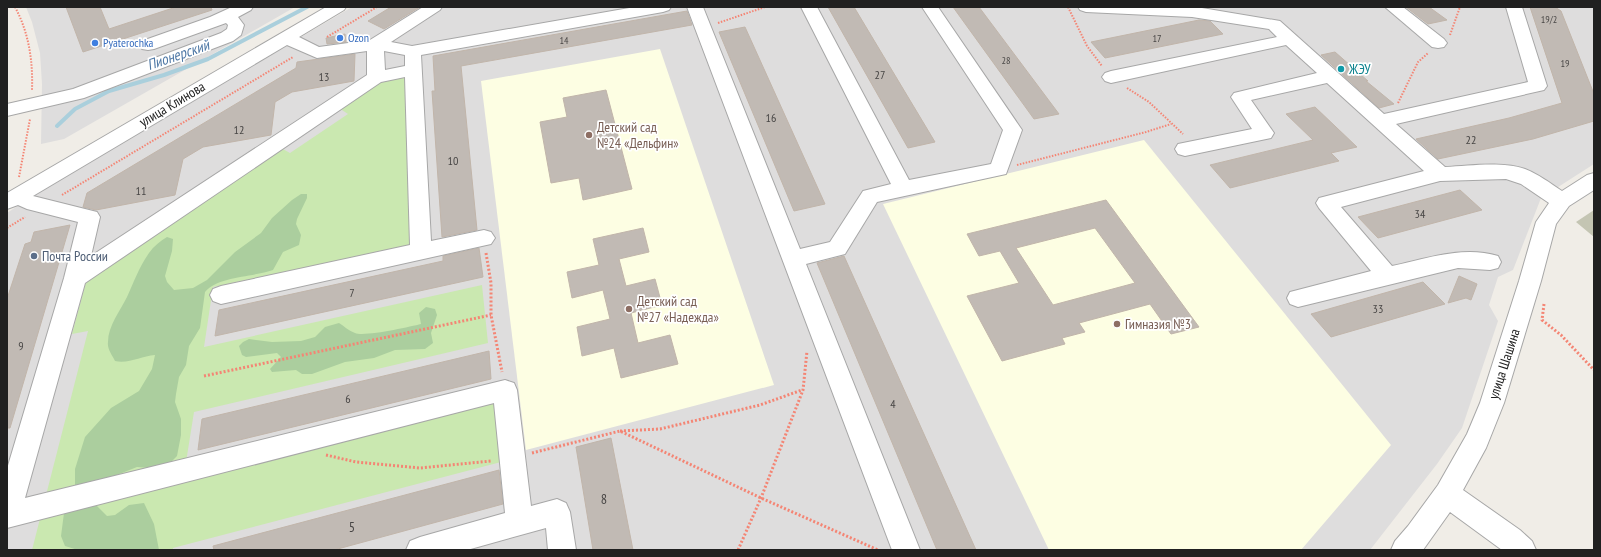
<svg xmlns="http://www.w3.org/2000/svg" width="1601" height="557" viewBox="0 0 1601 557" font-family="'PT Sans Narrow',sans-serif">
<rect width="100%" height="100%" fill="#f0ede7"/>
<g fill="#dedddd">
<polygon points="26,7 295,7 64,139 41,144 42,84 40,53 32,22"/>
<polygon points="352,7 1594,7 1594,164 1541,198 1513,270 1498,277 1489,305 1498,321 1462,428 1437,464 1370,550 7,550 7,213 48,186"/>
</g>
<g fill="#fdfee3">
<polygon points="660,49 774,385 526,450 481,81"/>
<polygon points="1144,140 1391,445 1301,550 1049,550 883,204"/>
</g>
<polygon fill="#c4c5b3" points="1594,210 1594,237 1576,222"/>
<polygon fill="#cae8b0" points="405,76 411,245 213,287 204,347 482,285 488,343 194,412 183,481 495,403 501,462 173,548 173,550 32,550 88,331 72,334 87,278 281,148 290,153 348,114 339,108 381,81"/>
<g fill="#abce9e">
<path d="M 301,194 L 307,194 L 307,198 L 297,219 L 296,224 L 301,235 L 299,245 L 283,252 L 273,270 C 254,277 218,276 205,292 L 200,328 L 189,346 L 186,365 L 179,377 L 176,394 L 175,402 L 181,419 L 181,435 L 177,456 L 172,461 L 161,467 L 151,468 L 137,467 L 94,484 L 75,485 L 75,469 L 85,437 L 111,408 L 139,391 L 152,369 L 155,355 C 141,356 129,364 115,361 C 112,355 107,349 108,342 C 108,326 120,311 127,297 C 134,282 139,267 149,253 C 154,246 160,241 167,237 L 173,239 L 172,251 L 165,276 L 167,282 L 174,290 L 193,288 L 207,280 L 235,252 L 261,233 L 272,218 L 292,200 Z"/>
<path d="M 426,307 L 435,309 L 437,315 L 431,333 L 433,343 L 425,349 L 395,350 L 374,358 L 345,362 L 312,374 L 302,374 L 296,370 L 272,372 L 270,369 L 281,357 L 277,353 L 246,357 L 242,355 L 239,346 L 243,342 L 249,339 L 272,342 L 301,341 L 315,337 L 325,327 L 339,323 C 344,326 349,331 355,333 C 364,337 409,327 421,324 L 419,313 Z"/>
<polygon points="94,503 107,516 115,515 129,505 144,503 154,524 159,550 78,550 65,546 61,536 64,513 78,505"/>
</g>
<polygon fill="#e0e0e0" points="208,28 211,33 150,54 147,48"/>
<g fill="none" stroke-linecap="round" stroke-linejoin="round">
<polyline stroke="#aacfdc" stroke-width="4" points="57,126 75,109 109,91 164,75 208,59 307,7"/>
</g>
<g fill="#c1bab4" stroke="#c1b5aa" fill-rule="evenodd">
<polygon points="66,7 100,7 109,29 176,7 211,7 212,10 83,52"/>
<polygon points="391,7 420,7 384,29 368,21"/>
<polygon points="828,7 854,7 935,142 908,148"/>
<polygon points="953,7 979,7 1059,114 1034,119"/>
<polygon points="1406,7 1429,7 1447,20 1428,24"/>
<polygon points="1530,7 1555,7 1561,11 1594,94 1594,121 1533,139 1438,159 1416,139 1509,118 1562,103"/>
<polygon points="687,11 692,25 461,66 477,230 442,237 432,91 435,91 433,56"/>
<polygon points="1199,20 1210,21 1223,34 1105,58 1091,42"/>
<polygon points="745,27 825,204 794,211 719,32"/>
<polygon points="345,34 346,42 327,44 326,38"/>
<polygon points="1335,52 1368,81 1366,81 1394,104 1379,108 1321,55"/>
<polygon points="355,54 354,81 292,92 275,102 271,135 203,147 183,159 175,195 96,210 83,207 87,193 296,68 297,62"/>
<polygon points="606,90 632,189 583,200 579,178 551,183 540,122 567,117 563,98"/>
<polygon points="1315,107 1357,147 1331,153 1339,161 1230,188 1210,165 1313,140 1286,114"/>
<polygon points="1460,190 1482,210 1378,238 1358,217"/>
<path d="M 1106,200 L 1199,327 L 1171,334 L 1150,304 L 1079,323 L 1085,332 L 1062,338 L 1065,344 L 1002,361 L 967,296 L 1019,283 L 1000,251 L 979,256 L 967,234 ZM 1095,228 L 1135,283 L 1053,305 L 1016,248 Z"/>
<polygon points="70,225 10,428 7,428 7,299 25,244 31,242 34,232"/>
<polygon points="643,228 649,252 619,259 626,286 655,279 662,305 631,313 638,343 670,335 678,364 621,378 614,348 582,356 577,327 610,319 603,290 572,298 567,272 599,265 593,239"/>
<polygon points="479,248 483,277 215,336 219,310 443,261 443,256"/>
<polygon points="844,256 976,550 937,550 817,263"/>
<polygon points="1459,276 1477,284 1471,300 1466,298 1448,303"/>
<polygon points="1423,282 1445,304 1331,337 1311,314"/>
<polygon points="489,351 491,379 198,450 202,419"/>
<polygon points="611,438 633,550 593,550 576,447"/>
<polygon points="499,470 503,504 334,550 214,550 213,546"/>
</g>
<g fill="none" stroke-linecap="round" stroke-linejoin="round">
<g stroke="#a7a7a7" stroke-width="2">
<g id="minor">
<polygon points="232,7 253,7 251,10 238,17 244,25 241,35 233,41 84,98 7,116 7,104 73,89 221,33 227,29 228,25 226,23 154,49 148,50 142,49 139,45 142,41 210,17"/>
<path d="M 326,7 L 346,7 L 344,10 L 299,37 L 319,47 L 370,40 L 423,7 L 442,7 L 440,10 L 391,42 L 412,46 L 635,7 L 671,7 L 669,10 L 663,12 L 421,55 L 431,241 L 484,230 L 491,232 L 495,238 L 491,244 L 221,304 L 213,301 L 210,295 L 213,289 L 221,286 L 410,245 L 405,77 L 381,82 L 85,283 L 25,498 L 505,380 L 514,383 L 517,390 L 531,506 L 557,499 L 566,503 L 570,512 L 576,550 L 548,550 L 546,528 L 467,550 L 406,550 L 410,541 L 420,537 L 505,513 L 494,403 L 7,528 L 7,469 L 64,278 L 78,222 L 27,209 L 18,205 L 7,209 L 7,193 ZM 287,45 L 317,58 L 367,51 L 367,75 L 91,256 L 100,217 L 97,212 L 33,196 ZM 384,51 L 405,55 L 405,66 L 385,70 Z"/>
<polygon points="687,7 703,7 800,249 830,242 863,191 891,184 801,7 817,7 909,180 991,164 1003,130 922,7 938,7 1022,130 1006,174 877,202 845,254 806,264 920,550 892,550"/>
<path d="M 1078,7 L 1196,7 L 1280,21 L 1384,114 L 1528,82 L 1506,7 L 1522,7 L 1547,86 L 1544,90 L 1396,124 L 1445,167 C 1469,166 1502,161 1525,169 C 1538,174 1550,183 1562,191 L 1587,175 L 1594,173 L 1594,190 L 1569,206 L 1556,224 L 1541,281 L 1504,403 L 1486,448 L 1463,490 L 1520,530 L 1532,541 L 1536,550 L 1502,550 L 1450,512 L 1423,550 L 1391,550 L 1395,541 L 1408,526 L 1438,485 L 1467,434 L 1480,403 L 1519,281 L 1536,222 L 1549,203 L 1521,184 L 1506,179 L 1440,181 L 1341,207 L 1392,266 C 1426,259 1463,245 1498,256 L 1501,262 L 1498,268 L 1490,270 L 1458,268 L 1298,307 L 1290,304 L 1287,298 L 1290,292 L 1371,271 L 1319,208 L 1316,203 L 1319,198 L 1424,171 L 1327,83 L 1251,100 L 1274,133 L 1271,138 L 1185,156 L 1178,154 L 1175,149 L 1178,144 L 1252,129 L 1231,97 L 1234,93 L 1317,73 L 1286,45 L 1111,83 L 1105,81 L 1102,77 L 1105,73 L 1111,71 L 1277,37 L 1269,29 L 1192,17 L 1086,12 L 1080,10 Z"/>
<polygon points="1385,7 1403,7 1444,39 1447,43 1444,47 1438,48 1432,47"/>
</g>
</g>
<g stroke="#f48574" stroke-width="2" stroke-dasharray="1.5 1.5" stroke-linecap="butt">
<path d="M 15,7 C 29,33 33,61 32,90"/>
<polyline points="1068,7 1087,46 1102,66"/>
<polyline points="718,23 765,7"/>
<polyline points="1450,35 1460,7"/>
<polyline points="327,37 377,7"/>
<polyline points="1127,88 1149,102 1183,134"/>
<polyline points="1398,103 1418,62 1428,53"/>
<polyline points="1017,165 1146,132 1171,124"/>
<polyline points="19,177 30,119"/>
<polyline points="62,195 293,57"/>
<polyline points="7,228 25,217"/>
</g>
<g stroke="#f48574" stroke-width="3" stroke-dasharray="2 2" stroke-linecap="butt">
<polyline points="486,253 491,283 491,315 502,372"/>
<polyline points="1544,304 1542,320 1561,335 1594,370"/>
<polyline points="204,376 491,315"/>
<polyline points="620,431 660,429 760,405 802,390"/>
<polyline points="532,453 620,431 761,498 878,550"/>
<polyline points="326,455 356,462 420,468 491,461"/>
<polyline points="738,550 761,498 803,390 807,351"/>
</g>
<use href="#minor" fill="#fff" fill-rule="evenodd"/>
</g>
<g fill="#3f7fe0" stroke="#fff" stroke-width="1.5">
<circle cx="340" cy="38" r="4"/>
<circle cx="95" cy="43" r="4"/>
</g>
<circle fill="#0f9aa8" stroke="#fff" stroke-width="1.5" cx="1341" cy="69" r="4"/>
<g fill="#8d6e63" stroke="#fff" stroke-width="1.5">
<circle cx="589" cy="135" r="4"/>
<circle cx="629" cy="309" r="4"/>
<circle cx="1117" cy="324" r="4"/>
</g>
<circle fill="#5c6f8a" stroke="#fff" stroke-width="1.5" cx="34" cy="256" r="4"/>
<g text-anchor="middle" stroke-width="3.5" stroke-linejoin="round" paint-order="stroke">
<g font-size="10" fill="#484645">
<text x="1549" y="23">19/2</text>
<text x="1157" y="42">17</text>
<text x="564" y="44">14</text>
<text x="1006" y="64">28</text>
<text x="1565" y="67">19</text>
</g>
<g font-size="12" fill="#366cbe" stroke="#fff" text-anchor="start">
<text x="348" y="42">Ozon</text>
<text x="103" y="47">Pyaterochka</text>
</g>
<g font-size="12" fill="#484645">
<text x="880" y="79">27</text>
<text x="324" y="81">13</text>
<text x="771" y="122">16</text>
<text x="239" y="134">12</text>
<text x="1471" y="144">22</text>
<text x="453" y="165">10</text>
<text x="141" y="195">11</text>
<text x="1420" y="218">34</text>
<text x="352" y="297">7</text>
<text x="1378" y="313">33</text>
<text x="21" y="350">9</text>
<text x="348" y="403">6</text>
<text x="893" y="408">4</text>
</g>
<g font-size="14" fill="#0d838f" stroke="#fff" text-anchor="start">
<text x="1349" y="74">ЖЭУ</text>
</g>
<g font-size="14" fill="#202020" stroke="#fff">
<text transform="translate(172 104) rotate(-31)" y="5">улица Клинова</text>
<text transform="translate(1504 364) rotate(-72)" y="5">улица Шашина</text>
</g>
<g font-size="14" fill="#785e54" stroke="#fff" text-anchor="start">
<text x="597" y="132">Детский сад<tspan x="597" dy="16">№24 «Дельфин»</tspan></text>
<text x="637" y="306">Детский сад<tspan x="637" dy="16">№27 «Надежда»</tspan></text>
<text x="1125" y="329">Гимназия №3</text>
</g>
<g font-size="14" fill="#4e5e75" stroke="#fff" text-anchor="start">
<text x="42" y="261">Почта России</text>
</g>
<g font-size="14" fill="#484645">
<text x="604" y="504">8</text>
<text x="352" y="532">5</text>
</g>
<g font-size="15" font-style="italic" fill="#4d77a5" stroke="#fff">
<text transform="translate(178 55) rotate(-19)" y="5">Пионерский</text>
</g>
</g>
<rect width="1601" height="557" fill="none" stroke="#202020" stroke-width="16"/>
</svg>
